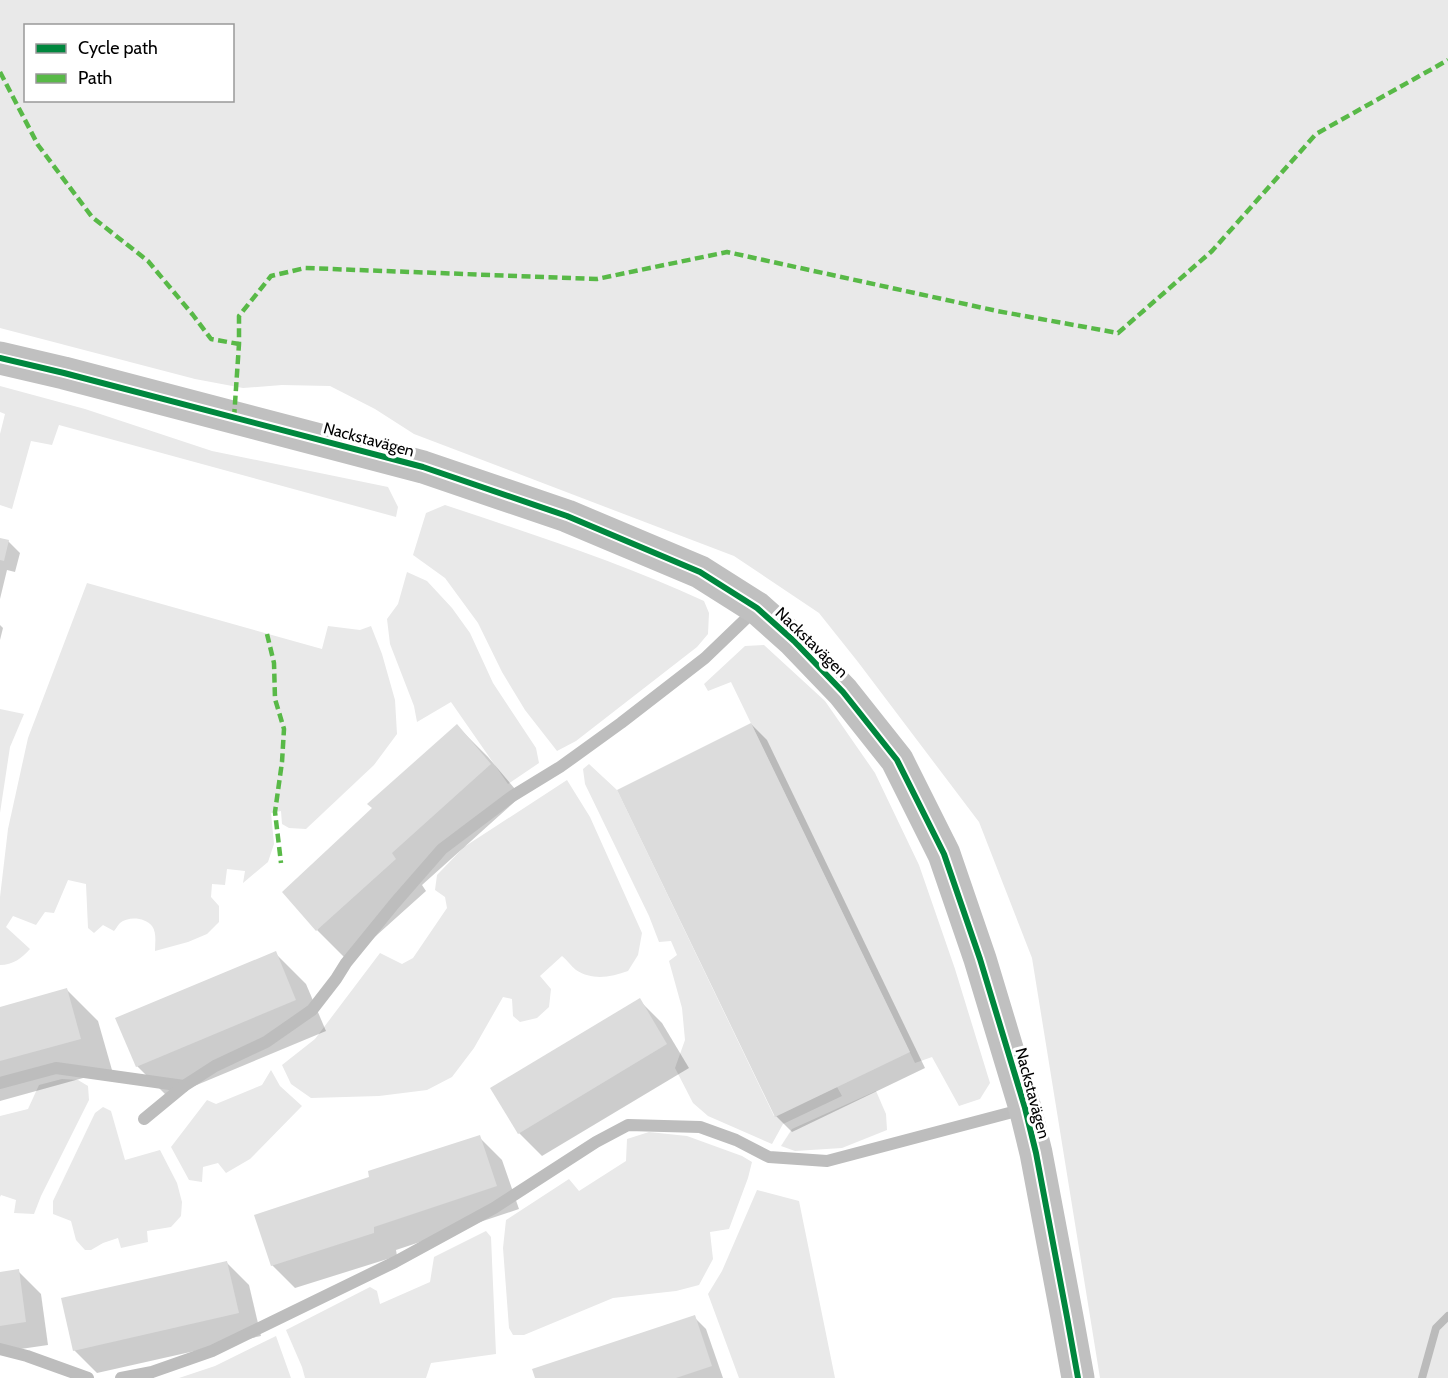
<svg xmlns="http://www.w3.org/2000/svg" width="1448" height="1378" viewBox="0 0 1448 1378" font-family="Cabin,sans-serif">
<rect width="100%" height="100%" fill="#fff"/>
<g fill="#e9e9e9" fill-rule="evenodd">
<path d="M 0,0 L 1448,0 L 1448,1378 L 1100,1378 L 1032,958 L 979,822 L 858,662 L 819,613 L 734,556 L 414,434 L 375,409 L 330,386 L 282,385 L 243,388 L 195,379 L 0,328 ZM 26,26 L 232,26 L 232,100 L 26,100 Z"/>
<polygon points="0,386 85,409 212,451 388,487 398,507 396,517 59,425 52,445 31,441 12,509 0,505 0,434 5,414 0,412"/>
<path d="M 445,505 C 532,534 620,562 704,601 L 709,613 L 708,634 L 697,647 L 576,741 L 557,751 L 525,710 L 502,672 L 478,623 L 445,578 L 413,555 L 426,513 Z"/>
<polygon points="407,572 427,581 452,608 470,633 493,683 536,748 539,763 508,784 451,702 417,722 414,706 390,644 387,619 398,604"/>
<path d="M 87,583 L 322,649 L 328,626 L 360,630 L 371,626 L 382,654 L 395,700 L 397,734 L 374,765 L 306,829 L 289,828 L 282,824 L 281,811 L 271,813 L 274,844 L 268,862 L 243,883 L 245,871 L 227,869 L 225,885 L 212,884 L 211,897 L 219,906 L 219,922 L 207,934 L 188,942 L 155,951 C 155,943 157,933 152,926 C 145,917 128,916 120,923 C 117,926 116,929 114,931 L 103,925 L 94,933 L 88,928 L 86,884 L 68,880 L 54,913 L 45,912 L 36,925 L 13,916 L 6,927 L 30,949 C 22,958 13,965 0,965 L 0,897 L 8,829 L 28,738 Z"/>
<polygon points="764,645 825,701 875,773 919,865 955,969 990,1083 980,1099 959,1106 932,1057 915,1063 731,682 708,691 704,684 745,646"/>
<polygon points="0,709 24,714 10,747 0,813"/>
<polygon points="589,764 617,790 774,1116 837,1087 842,1096 783,1124 772,1144 708,1116 693,1103 675,1068 685,1040 682,1008 669,961 677,955 671,941 659,942 649,916 585,784 583,769"/>
<path d="M 567,780 L 590,817 L 642,933 L 638,955 L 628,971 C 611,977 593,981 576,970 C 571,966 567,960 562,956 L 540,976 L 551,989 L 549,1007 L 537,1018 L 520,1022 L 513,1016 L 512,999 L 503,997 L 474,1048 L 452,1077 L 427,1090 L 379,1096 L 311,1098 L 291,1084 L 282,1065 L 315,1039 L 380,953 L 402,964 L 413,958 L 447,908 L 445,897 L 435,890 L 437,875 L 464,847 Z"/>
<polygon points="271,1070 280,1086 302,1106 250,1159 226,1173 218,1163 203,1167 202,1182 189,1180 171,1147 207,1100 216,1104 262,1085"/>
<polygon points="62,1079 78,1080 88,1086 89,1100 41,1196 34,1214 14,1213 16,1200 1,1195 0,1197 0,1116 28,1109 39,1085"/>
<polygon points="876,1091 886,1114 887,1130 842,1148 795,1151 781,1146 792,1129"/>
<polygon points="103,1107 111,1111 125,1160 160,1150 177,1183 182,1202 181,1216 171,1227 147,1231 148,1242 121,1248 118,1238 103,1243 91,1250 85,1250 76,1240 71,1221 53,1214 53,1201 95,1113"/>
<polygon points="649,1132 687,1136 742,1156 752,1162 748,1178 729,1229 710,1232 713,1259 699,1285 676,1291 613,1298 524,1335 513,1335 509,1328 503,1248 506,1220 569,1179 579,1191 626,1161 627,1139"/>
<polygon points="757,1190 799,1201 835,1378 739,1378 708,1294 722,1271"/>
<polygon points="486,1231 491,1237 496,1354 431,1363 426,1378 305,1378 302,1367 286,1330 370,1287 377,1291 380,1304 430,1282 434,1257"/>
<polygon points="276,1336 291,1378 179,1378 215,1366"/>
</g>
<g fill="#0003">
<polygon points="0,539 8,541 20,553 15,572 7,570 0,599"/>
<polygon points="0,625 3,628 0,640"/>
<polygon points="751,724 767,740 925,1068 792,1132 776,1116"/>
<polygon points="457,726 488,757 521,796 422,885 426,891 348,961 317,930 374,808"/>
<polygon points="275,953 306,984 326,1031 168,1097 137,1066"/>
<polygon points="67,990 98,1021 112,1070 0,1101 0,1008"/>
<polygon points="639,1000 662,1023 689,1068 542,1156 519,1133 492,1089"/>
<polygon points="479,1137 502,1160 519,1209 396,1250 397,1256 295,1288 272,1265 371,1178"/>
<polygon points="226,1262 249,1285 261,1336 97,1373 74,1350"/>
<polygon points="18,1271 41,1294 48,1345 0,1352 0,1273"/>
<polygon points="694,1317 706,1329 723,1378 536,1378"/>
</g>
<g fill="none" stroke-linecap="round" stroke-linejoin="round">
<polyline stroke="#bbb" stroke-width="8" points="1422,1378 1436,1328 1448,1316"/>
</g>
<g fill="#dcdcdc">
<polygon points="0,538 9,540 4,561 0,560"/>
<polygon points="751,723 910,1052 775,1117 617,790"/>
<polygon points="457,724 491,764 392,853 396,859 316,931 282,892 372,808 367,804"/>
<polygon points="276,951 296,1000 136,1067 115,1018"/>
<polygon points="67,988 81,1039 0,1061 0,1007"/>
<polygon points="640,998 667,1044 518,1134 490,1088"/>
<polygon points="480,1135 497,1186 374,1227 374,1233 271,1266 254,1215 369,1177 368,1171"/>
<polygon points="227,1261 239,1313 73,1351 61,1298"/>
<polygon points="19,1269 26,1322 0,1326 0,1272"/>
<polygon points="695,1315 712,1366 676,1378 535,1378 532,1369"/>
</g>
<g fill="none" stroke-linecap="round" stroke-linejoin="round">
<g stroke="#bdbdbd" stroke-width="12">
<polyline points="0,1083 56,1068 184,1086"/>
<polyline points="144,1119 184,1086 215,1066 266,1042 312,1010 336,979 346,963 394,904 442,849 511,797 560,767 621,723 705,658 756,609"/>
<polyline points="0,1349 27,1356 88,1378"/>
<polyline points="121,1378 152,1372 212,1351 395,1262 494,1208 596,1142 628,1125 700,1127 736,1140 769,1157 827,1161 1024,1109"/>
</g>
<polyline stroke="#c0c0c0" stroke-width="33" points="0,358 64,373 423,467 567,516 700,572 757,608 794,641 843,692 897,760 944,854 980,959 1025,1108 1036,1153 1067,1317 1078,1378"/>
<g stroke="#58b947" stroke-width="4.5" stroke-dasharray="9 4.5" stroke-linecap="butt">
<polyline points="0,72 38,145 92,217 148,261 193,315 211,339 239,344"/>
<polyline points="234,418 239,344 239,316 271,276 305,268 597,279 727,252 997,311 1118,333 1212,251 1316,134 1448,60"/>
<polyline points="267,634 274,663 275,699 284,729 282,762 275,812 281,863"/>
</g>
<g stroke="#fff" stroke-width="10">
<polyline id="cycleway" points="0,358 64,373 423,467 567,516 700,572 757,608 794,641 843,692 897,760 944,854 980,959 1025,1108 1036,1153 1067,1317 1078,1378"/>
</g>
<use href="#cycleway" stroke="#00873e" stroke-width="6"/>
</g>
<g text-anchor="middle" stroke-width="6" stroke-linejoin="round" paint-order="stroke">
<g font-size="16" fill="#000" stroke="#fff">
<text transform="translate(369 439) rotate(15)" y="6">Nackstavägen</text>
<text transform="translate(812 642) rotate(44)" y="6">Nackstavägen</text>
<text transform="translate(1033 1093) rotate(75)" y="6">Nackstavägen</text>
</g>
</g>
<rect x="24" y="24" width="210" height="78" fill="#ffffff" stroke="#999999" stroke-width="1.5"/>
<rect x="36" y="44" width="30" height="9" fill="#00873e" stroke="#999999" stroke-width="1.5"/>
<text x="78" y="54" font-size="18" fill="#000000">Cycle path</text>
<rect x="36" y="74" width="30" height="9" fill="#58b947" stroke="#999999" stroke-width="1.5"/>
<text x="78" y="84" font-size="18" fill="#000000">Path</text>
</svg>
